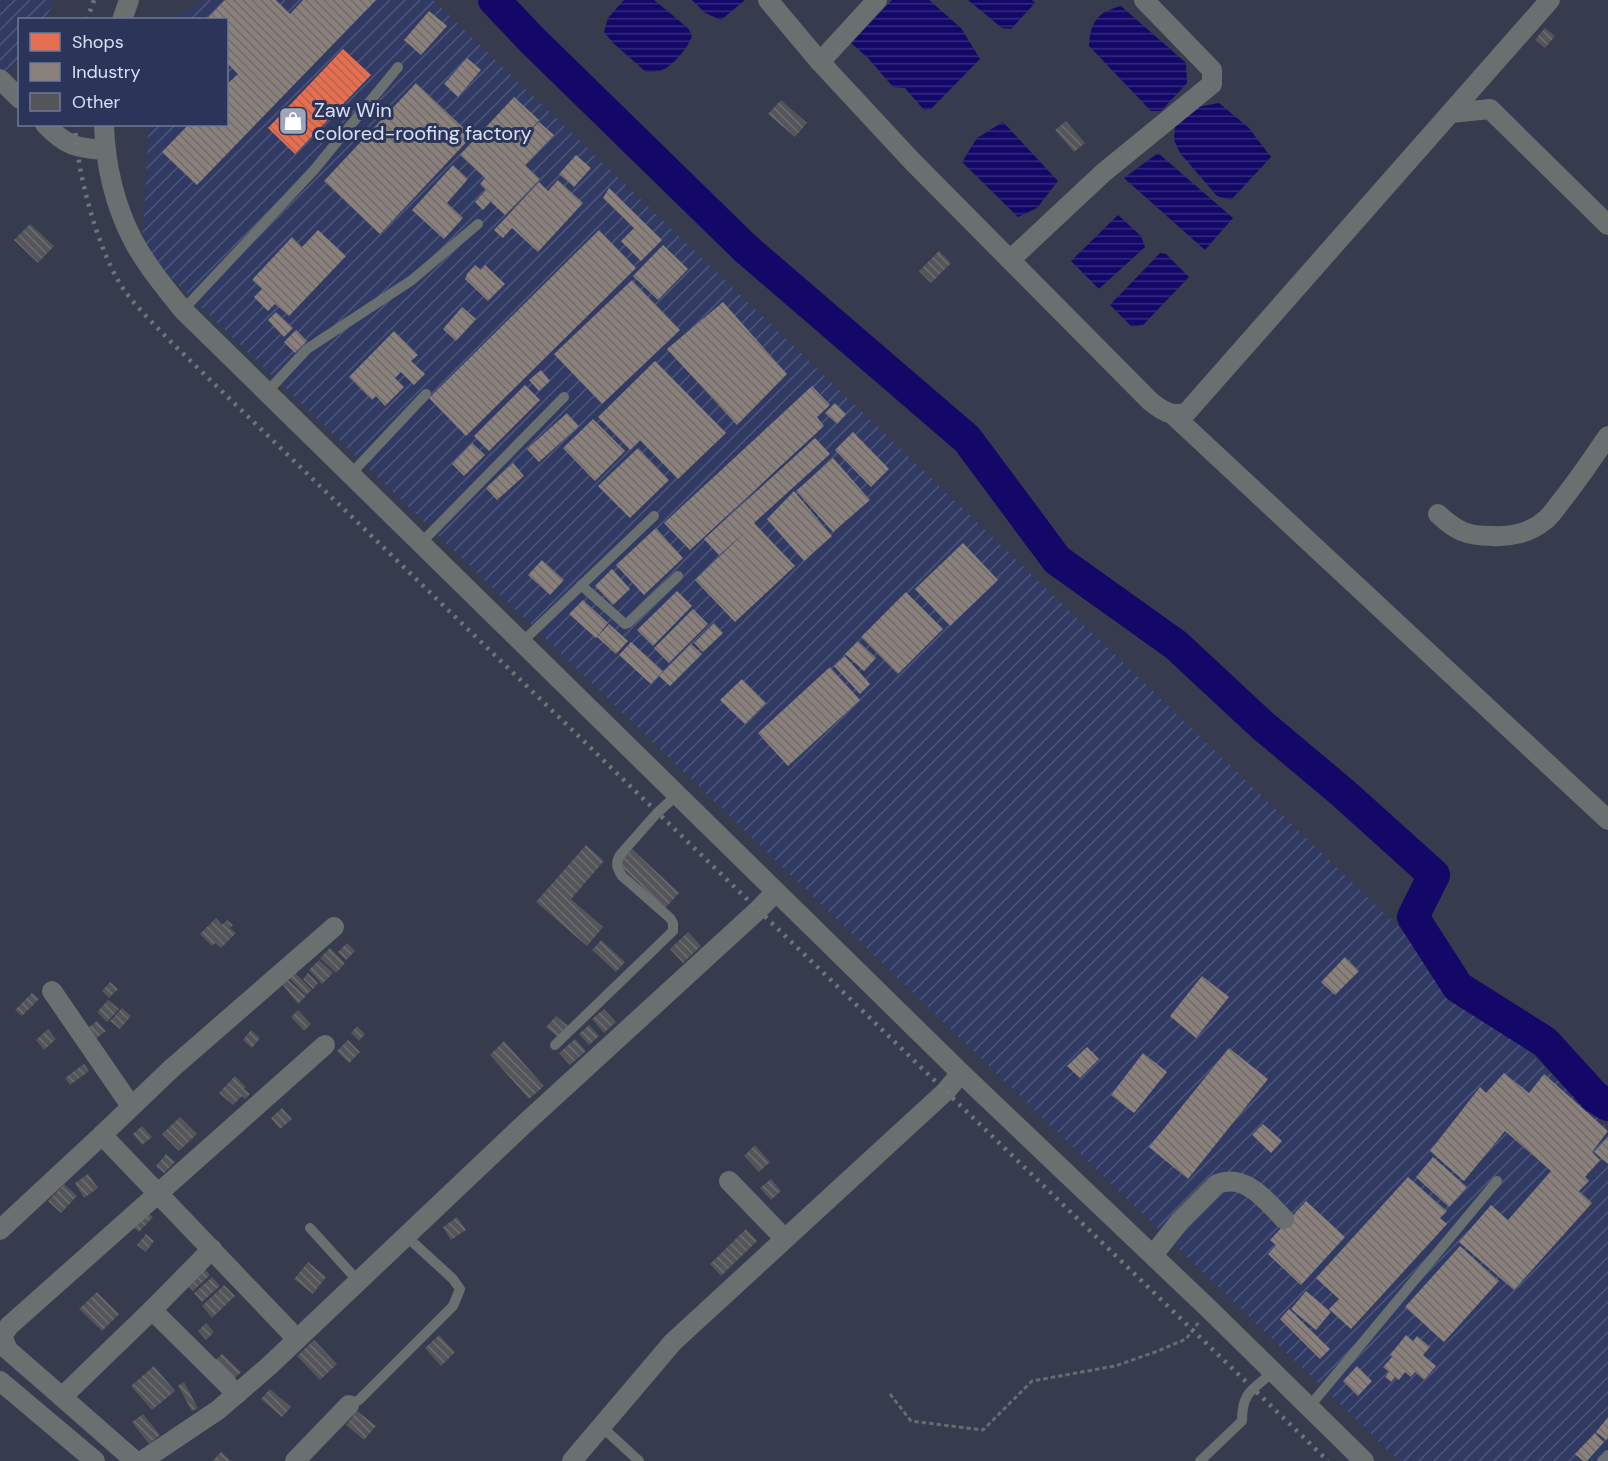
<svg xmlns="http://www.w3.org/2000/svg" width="1608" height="1461" viewBox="0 0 1608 1461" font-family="'DM Sans',sans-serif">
<defs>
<pattern id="industrial-furrows" width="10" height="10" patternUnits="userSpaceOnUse" patternTransform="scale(1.5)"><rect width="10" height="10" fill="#303a62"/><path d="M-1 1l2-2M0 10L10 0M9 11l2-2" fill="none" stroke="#4d5679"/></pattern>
<pattern id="water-rules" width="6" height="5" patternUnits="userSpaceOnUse" patternTransform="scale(1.5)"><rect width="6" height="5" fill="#130867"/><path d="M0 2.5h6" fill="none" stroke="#352c7e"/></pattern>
<pattern id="shops-back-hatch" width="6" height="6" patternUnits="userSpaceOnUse" patternTransform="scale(1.5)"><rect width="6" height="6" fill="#e76f51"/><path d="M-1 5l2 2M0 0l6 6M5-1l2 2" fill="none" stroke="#b5624f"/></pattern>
<pattern id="industry-back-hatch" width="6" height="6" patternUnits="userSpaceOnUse" patternTransform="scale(1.5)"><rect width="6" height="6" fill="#8a817c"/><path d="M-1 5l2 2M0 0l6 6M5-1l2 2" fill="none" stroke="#706b6a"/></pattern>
<pattern id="building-back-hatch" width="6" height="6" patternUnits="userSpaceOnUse" patternTransform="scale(1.5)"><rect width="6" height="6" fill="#535558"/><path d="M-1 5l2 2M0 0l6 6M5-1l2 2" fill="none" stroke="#6b6d71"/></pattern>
</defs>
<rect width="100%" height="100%" fill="#363b4e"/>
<g fill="url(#industrial-furrows)">
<polygon points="0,0 55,0 45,19 20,20 19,59 0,86"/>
<polygon points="202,0 433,0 1608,1128 1608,1461 1399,1461 142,250 149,125 226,124 226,20 176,19"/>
</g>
<g fill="url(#water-rules)">
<path d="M 624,0 L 654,0 L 688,28 L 692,36 C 688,48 672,67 660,71 C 656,72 650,72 646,72 L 613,43 L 604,32 L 608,18 Z"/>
<polygon points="692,0 745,0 721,20 705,13"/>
<polygon points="892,0 929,0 961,28 980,59 931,109 924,110 905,88 893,87 868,58 851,43"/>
<polygon points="968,0 1032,0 1035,3 1011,29 1002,28"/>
<path d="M 1121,6 L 1186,63 L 1187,83 L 1161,111 L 1151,111 L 1089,46 C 1090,23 1097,12 1121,6 Z"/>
<polygon points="1219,103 1249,128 1271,157 1231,200 1217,196 1180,153 1174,140 1175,127 1198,107"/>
<polygon points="1003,122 1058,181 1037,208 1018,217 962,162 977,138"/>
<polygon points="1158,153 1233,218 1205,250 1124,178"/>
<polygon points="1118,215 1141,236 1145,247 1099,289 1071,261"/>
<polygon points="1160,253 1166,254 1189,277 1143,325 1132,327 1110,305"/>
</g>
<polygon fill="url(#shops-back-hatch)" points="343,49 371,75 295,154 268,128"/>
<g fill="url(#industry-back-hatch)">
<polygon points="225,0 276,0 290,14 303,0 376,0 197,185 162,152 189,124 226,124 226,85 238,74 226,62 226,20 206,20"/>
<polygon points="429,11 447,26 421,55 404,40"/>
<polygon points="467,58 481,70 458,97 444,84"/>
<polygon points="416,83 472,136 380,234 324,181"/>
<polygon points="514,97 539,120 520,141 539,122 554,135 525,165 540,179 505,215 491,202 496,196 483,210 475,202 486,190 480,184 485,178 460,155"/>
<polygon points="576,155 591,168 574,187 559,174"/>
<polygon points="453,165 468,179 447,203 463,218 444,239 412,210"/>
<polygon points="558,180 583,203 538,252 512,228 503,238 494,230 539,182 548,191"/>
<polygon points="609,188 662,240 641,261 621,241 634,228 603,198"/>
<polygon points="318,230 346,256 289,316 275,304 268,311 254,297 262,289 252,280 292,237 302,247"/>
<polygon points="599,230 636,268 466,436 429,398"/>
<polygon points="663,245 688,269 658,300 633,276"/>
<polygon points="475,265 481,270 485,265 505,284 488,301 465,279 467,274"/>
<polygon points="632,280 680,330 602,404 554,354"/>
<polygon points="723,302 787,374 737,425 667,349"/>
<polygon points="462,307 476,319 456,341 443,329"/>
<polygon points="276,312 293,328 284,337 268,320"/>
<polygon points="296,330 307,341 295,353 284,342"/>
<polygon points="394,331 418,355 411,361 425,374 414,385 401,372 395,378 404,387 385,406 376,396 372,400 349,377"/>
<polygon points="655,361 726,433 678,479 640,440 630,450 598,417"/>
<polygon points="541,370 550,381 539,391 529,380"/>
<polygon points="525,385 540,400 489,451 474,436"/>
<polygon points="812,386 830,405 817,417 824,426 690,550 664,523"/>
<polygon points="835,403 846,414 837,424 825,413"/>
<polygon points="567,413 579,426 539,462 527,449"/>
<polygon points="593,419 625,451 595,481 563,448"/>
<polygon points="853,432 889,469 871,487 835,450"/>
<polygon points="815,438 830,454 754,523 795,566 735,622 695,580 744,533 719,555 704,539"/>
<polygon points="472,443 485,455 464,476 452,464"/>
<polygon points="638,448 669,480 630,518 598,486"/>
<polygon points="833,458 870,500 833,532 796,491"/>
<polygon points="513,463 524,476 497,500 486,488"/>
<polygon points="794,491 832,536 804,561 767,519"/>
<polygon points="656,528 683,558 644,595 616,565"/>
<polygon points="963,543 998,580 950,626 915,589"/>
<polygon points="542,560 564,580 550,595 528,575"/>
<polygon points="612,569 630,589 613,605 595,586"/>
<polygon points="677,591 692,606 653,646 637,630"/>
<polygon points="906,592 943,629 898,674 861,637"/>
<polygon points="583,600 608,623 596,638 569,614"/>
<polygon points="693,609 708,624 669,663 654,648"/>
<polygon points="714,623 723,633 703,652 694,643"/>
<polygon points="609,624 628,641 616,654 597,637"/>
<polygon points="858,641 876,658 864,671 845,654"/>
<polygon points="631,642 663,671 651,684 619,655"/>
<polygon points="691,644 702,654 670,686 659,676"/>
<polygon points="845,656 870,684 860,694 834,666"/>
<polygon points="830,667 860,700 788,766 758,733"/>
<polygon points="742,679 766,703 745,724 720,700"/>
<polygon points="1345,957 1359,971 1335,995 1321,982"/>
<polygon points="1202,976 1229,997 1196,1038 1170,1016"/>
<polygon points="1087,1047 1099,1059 1080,1078 1067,1066"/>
<polygon points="1229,1048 1268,1079 1188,1179 1149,1147"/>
<polygon points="1143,1053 1167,1072 1134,1113 1111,1095"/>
<polygon points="1504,1073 1529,1093 1544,1074 1608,1131 1592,1152 1600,1160 1585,1177 1589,1181 1579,1191 1592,1203 1514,1290 1459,1242 1491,1205 1508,1220 1551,1171 1505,1131 1464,1181 1430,1151 1480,1087 1486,1093"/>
<polygon points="1263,1124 1282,1141 1271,1153 1252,1135"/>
<polygon points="1608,1137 1608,1164 1594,1152"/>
<polygon points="1433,1157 1467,1187 1449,1207 1416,1177"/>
<polygon points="1408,1177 1447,1211 1440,1218 1447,1224 1351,1329 1329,1309 1339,1299 1316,1278"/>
<polygon points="1306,1201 1345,1237 1301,1285 1268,1254 1276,1245 1270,1240"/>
<polygon points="1460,1246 1499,1281 1444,1342 1405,1307"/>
<polygon points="1306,1291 1331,1312 1316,1330 1291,1309"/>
<polygon points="1289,1309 1330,1349 1320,1359 1280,1319"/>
<polygon points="1406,1335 1413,1341 1417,1336 1430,1347 1423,1355 1436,1366 1424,1380 1415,1372 1411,1377 1405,1372 1399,1380 1395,1377 1391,1382 1385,1377 1389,1372 1383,1367 1392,1357 1390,1355"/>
<polygon points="1357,1366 1372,1381 1358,1396 1343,1381"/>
<polygon points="1608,1417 1608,1438 1606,1440 1596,1432"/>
<polygon points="1595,1433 1604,1442 1587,1461 1583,1461 1575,1454"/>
</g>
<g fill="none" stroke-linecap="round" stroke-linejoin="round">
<polyline stroke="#130867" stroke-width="32" points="494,0 532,40 745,248 967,439 1057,560 1176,645 1262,725 1343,793 1434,875 1413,917 1458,987 1545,1042 1595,1097 1608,1105"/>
</g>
<g fill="url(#building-back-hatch)">
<polygon points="1545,28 1555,36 1545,48 1535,40"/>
<polygon points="781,100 807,123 795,137 768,114"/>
<polygon points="1066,121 1085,143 1074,152 1055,130"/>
<polygon points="30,224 54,246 38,263 14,240"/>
<polygon points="939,251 951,263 931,283 919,271"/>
<polygon points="586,845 604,861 571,899 603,927 587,946 536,902"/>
<polygon points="632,849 679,893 665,908 618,864"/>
<polygon points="216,918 222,925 227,920 233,925 230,928 236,933 221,948 215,943 212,946 200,934"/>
<polygon points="688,932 701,946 683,963 670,949"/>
<polygon points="601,940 625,962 616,972 592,950"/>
<polygon points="347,943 355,951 346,960 338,952"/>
<polygon points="330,948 345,963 336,973 320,958"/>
<polygon points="319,960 333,973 322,984 309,970"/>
<polygon points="293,971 312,990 306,995 288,977"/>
<polygon points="308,973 318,983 313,989 303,979"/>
<polygon points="288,980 306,996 298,1004 283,985"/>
<polygon points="110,982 118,989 109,998 102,991"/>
<polygon points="32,993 39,999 22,1016 15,1010"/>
<polygon points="108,1000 119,1009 107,1022 97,1012"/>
<polygon points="122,1008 131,1016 120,1029 110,1021"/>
<polygon points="604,1009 616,1022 604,1033 592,1019"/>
<polygon points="298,1010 311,1024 304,1031 291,1017"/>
<polygon points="556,1016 568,1026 558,1037 546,1027"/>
<polygon points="97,1021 106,1031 92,1042 84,1031"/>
<polygon points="589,1025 599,1036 589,1045 579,1034"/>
<polygon points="357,1026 365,1034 359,1041 351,1033"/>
<polygon points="48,1029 56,1039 44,1050 36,1040"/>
<polygon points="251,1030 260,1038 252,1048 243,1040"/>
<polygon points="575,1039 586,1051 570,1065 559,1053"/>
<polygon points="348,1040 360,1052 349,1063 337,1051"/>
<polygon points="504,1041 544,1086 529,1099 490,1055"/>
<polygon points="84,1064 89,1071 70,1085 65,1078"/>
<polygon points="235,1076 246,1087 244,1089 250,1094 245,1099 242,1096 233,1105 219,1093"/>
<polygon points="282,1108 292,1119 280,1129 271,1118"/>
<polygon points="180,1117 197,1134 179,1151 162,1134"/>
<polygon points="142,1126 152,1137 142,1145 133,1134"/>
<polygon points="755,1145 770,1162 759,1172 744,1156"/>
<polygon points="166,1154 175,1162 164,1173 156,1166"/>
<polygon points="88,1174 98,1188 84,1198 75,1183"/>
<polygon points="771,1179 781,1191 771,1200 760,1188"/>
<polygon points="64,1184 77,1196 61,1213 48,1201"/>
<polygon points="147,1212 153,1217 139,1232 133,1227"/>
<polygon points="457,1217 466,1230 451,1240 443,1227"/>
<polygon points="746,1229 757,1241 721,1276 710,1264"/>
<polygon points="146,1234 154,1241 146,1252 137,1245"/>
<polygon points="308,1262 326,1277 313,1294 294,1279"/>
<polygon points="203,1267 210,1275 193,1291 185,1283"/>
<polygon points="212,1277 220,1286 202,1302 194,1293"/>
<polygon points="224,1285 235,1296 212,1318 202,1306"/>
<polygon points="97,1292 119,1314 102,1331 79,1309"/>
<polygon points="206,1323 214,1332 206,1340 198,1331"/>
<polygon points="439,1335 455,1352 441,1366 425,1348"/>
<polygon points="314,1340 337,1364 320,1380 297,1356"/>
<polygon points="222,1354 241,1372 233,1380 214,1362"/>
<polygon points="154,1366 175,1391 152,1410 131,1386"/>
<polygon points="184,1382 198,1408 192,1411 178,1386"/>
<polygon points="270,1389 291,1407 282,1417 261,1399"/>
<polygon points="357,1411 376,1426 364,1440 346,1425"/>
<polygon points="143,1414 160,1435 149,1444 132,1422"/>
<polygon points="221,1452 231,1461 212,1461"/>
</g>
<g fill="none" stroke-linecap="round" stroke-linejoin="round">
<polyline stroke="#676c72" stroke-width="3" stroke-dasharray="4.5 3" stroke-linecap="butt" points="890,1394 911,1421 983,1430 1032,1381 1115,1366 1158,1351 1186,1339 1199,1322"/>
<g stroke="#6a6f6f" stroke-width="10">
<polyline points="183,310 314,170 398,67"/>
<polyline points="267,392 307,349 412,280 478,224"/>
<polyline points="350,475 426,394"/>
<polyline points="421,543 564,397"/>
<polyline points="581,585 625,624 628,623 678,576"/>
<polyline points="522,642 654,516"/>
<path d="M 555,1045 L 673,931 L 673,923 L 670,918 L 622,876 C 617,868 615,864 620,855 L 657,813 L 677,795"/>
<polyline points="310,1228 358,1281"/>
<polyline points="349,1405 359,1400 453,1306 460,1289 453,1279 406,1236"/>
<polyline points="1309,1407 1497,1181"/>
<polyline points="602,1427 639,1461"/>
<path d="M 1200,1461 L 1242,1421 C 1242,1392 1252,1390 1273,1372"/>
<polyline points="1602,1461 1608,1455"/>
</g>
<g stroke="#6a6f6f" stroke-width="20">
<path d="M 768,0 L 820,62 L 912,161 L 1150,401 C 1161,410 1172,418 1187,412 L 1550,0"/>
<polyline points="122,20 129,0"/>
<polyline points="820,62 877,0"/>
<polyline points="0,79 20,99"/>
<polyline points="1451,113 1490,109 1608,225"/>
<path d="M 45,124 C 66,146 76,148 104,150"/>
<path d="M 104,124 C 105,164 115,207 134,242 C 147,266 166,289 183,310 L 961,1073 L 1209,1309 L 1364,1461"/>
<polyline points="1010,260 1103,173 1212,84 1212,70 1144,0"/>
<polyline points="1172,414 1608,820"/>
<path d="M 1438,514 C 1456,531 1467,536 1492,536 C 1510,537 1530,533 1544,521 C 1550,517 1555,509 1559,504 C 1577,482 1592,459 1608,436"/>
<polyline points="52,991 131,1106"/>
<polyline points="729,1181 784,1238"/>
<polyline points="0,1230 102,1135"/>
<path d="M 1153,1255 L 1180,1221 L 1217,1184 C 1245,1173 1266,1200 1284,1219"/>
<polyline points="152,1310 237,1394"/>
<polyline points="297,1339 102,1135 171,1069 334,927"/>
<polyline points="0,1381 95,1461"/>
<polyline points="62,1397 8,1350 2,1336 9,1326 325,1045"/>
<polyline points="135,1461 62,1397 152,1310 212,1249"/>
<polyline points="142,1461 218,1410 269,1366 520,1128 758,910 776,892"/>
<polyline points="295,1461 349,1405"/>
<polyline points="572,1461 673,1342 946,1091 961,1073"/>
</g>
<g stroke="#6f747a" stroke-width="4.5" stroke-dasharray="3 6" stroke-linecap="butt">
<polyline points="87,20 94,0"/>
<path d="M 75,124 C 76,171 99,257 127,294 C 140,311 156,326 171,342 L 1328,1461"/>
</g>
</g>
<defs>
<g id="shop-square" transform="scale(1.5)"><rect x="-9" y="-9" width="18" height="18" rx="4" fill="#9fa6bc" stroke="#2b3559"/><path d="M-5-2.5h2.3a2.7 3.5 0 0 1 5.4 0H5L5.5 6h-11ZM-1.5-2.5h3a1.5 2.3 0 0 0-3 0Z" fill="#fff"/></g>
</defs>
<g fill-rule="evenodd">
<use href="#shop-square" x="293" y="121"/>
</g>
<g text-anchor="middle" stroke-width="6" stroke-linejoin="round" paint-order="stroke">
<g font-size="20" fill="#d8e0f7" stroke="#2b3559" text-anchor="start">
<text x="314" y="117">Zaw Win<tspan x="314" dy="23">colored-roofing factory</tspan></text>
</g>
</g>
<rect x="18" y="18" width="210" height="108" fill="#2b3559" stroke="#707998" stroke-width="1.5"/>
<rect x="30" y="33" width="30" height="18" fill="#e76f51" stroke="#707998" stroke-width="1.5"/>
<text x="72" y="48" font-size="18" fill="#d8e0f7">Shops</text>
<rect x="30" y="63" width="30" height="18" fill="#8a817c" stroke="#707998" stroke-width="1.5"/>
<text x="72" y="78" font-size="18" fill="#d8e0f7">Industry</text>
<rect x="30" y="93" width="30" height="18" fill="#535558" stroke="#707998" stroke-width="1.5"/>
<text x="72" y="108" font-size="18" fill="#d8e0f7">Other</text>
</svg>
